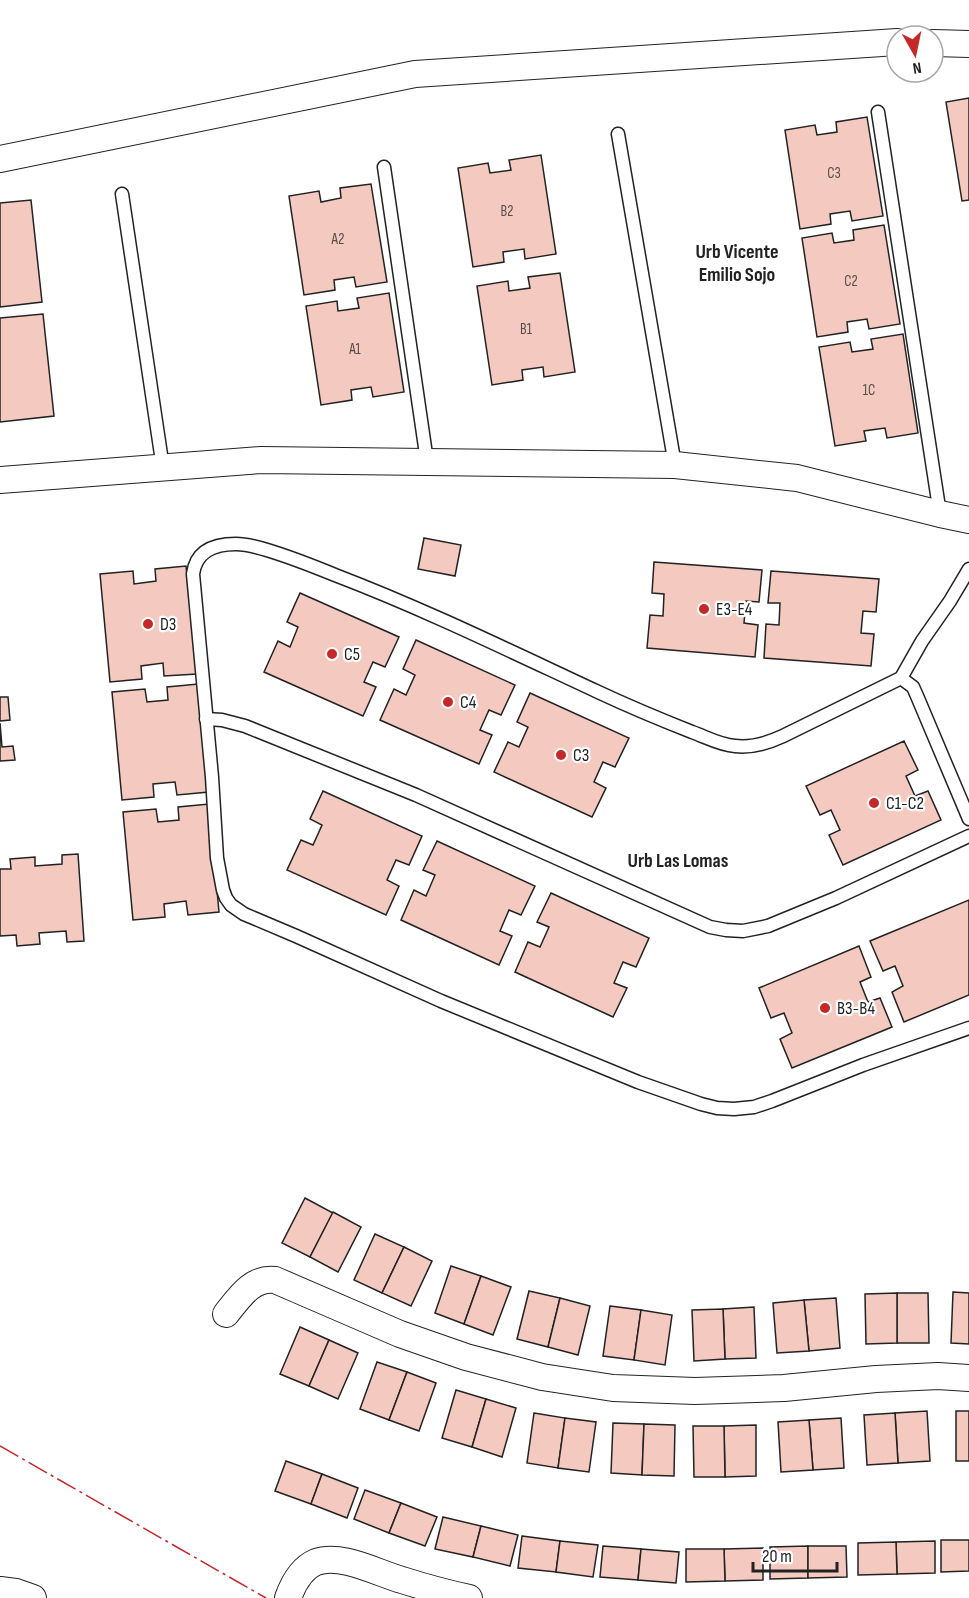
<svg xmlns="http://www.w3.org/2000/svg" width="969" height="1598" viewBox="0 0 969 1598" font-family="'Sofia Sans Condensed',sans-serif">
<rect width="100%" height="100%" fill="#fff"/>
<g fill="#f3c9c0" stroke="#222" stroke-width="1.5">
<polygon points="969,98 969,200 962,201 946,102"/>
<polygon points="867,117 883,216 852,221 850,211 830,214 831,224 800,229 785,130 815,125 817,135 837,132 836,122"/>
<polygon points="541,155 556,254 525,259 524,249 503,252 504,262 473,267 458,168 488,163 490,173 511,170 509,160"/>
<polygon points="371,184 387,282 356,287 354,277 334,280 335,290 304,295 289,196 319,191 321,202 341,198 340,188"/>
<polygon points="31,200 42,302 0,307 0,203"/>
<polygon points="884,225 900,324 869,329 867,319 847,322 848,332 817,337 802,238 832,233 834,243 854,240 853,230"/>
<polygon points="560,273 575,372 544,377 543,367 522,370 523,380 492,385 477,286 508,281 509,291 530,288 528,277"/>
<polygon points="389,293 404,392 373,397 371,387 351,390 352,400 321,405 306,306 337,301 338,311 359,308 357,298"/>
<polygon points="43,314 54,416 0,422 0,318"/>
<polygon points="903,334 918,433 887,438 885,428 864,431 866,441 835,446 819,347 850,342 852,352 873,349 871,339"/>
<polygon points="424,538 461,545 455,576 418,569"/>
<polygon points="654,562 762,570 759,602 746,601 744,623 758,625 755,657 647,648 650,615 663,616 664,594 652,593"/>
<polygon points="186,566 197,674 164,676 163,663 141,666 142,679 110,682 100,574 133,571 134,584 156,581 155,569"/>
<polygon points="771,571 879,579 876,612 863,611 861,633 874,634 871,666 764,658 766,624 779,625 780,603 768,603"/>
<polygon points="300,593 399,637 385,667 373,662 364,682 376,687 363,716 264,672 278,641 290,647 298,627 287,622"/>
<polygon points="416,640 515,685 501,715 489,710 480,730 492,735 479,764 380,720 394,689 406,695 415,675 403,669"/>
<polygon points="198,684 209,792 177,795 175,782 153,784 154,797 122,800 112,692 145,689 147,702 168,700 167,687"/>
<polygon points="530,693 629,738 615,767 603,762 594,782 606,788 592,817 494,772 508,742 519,747 528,727 517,722"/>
<polygon points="0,697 8,697 10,720 0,721"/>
<polygon points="0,723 2,747 13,746 15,760 0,761"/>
<polygon points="904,741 918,770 906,776 915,796 928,791 941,820 843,865 829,835 840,830 831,810 820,815 806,786"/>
<polygon points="323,791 422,836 409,865 396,860 387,880 399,886 386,915 287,870 301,840 313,845 322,825 310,819"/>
<polygon points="209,804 219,912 188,915 186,901 164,904 165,917 133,920 123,812 156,809 158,822 179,820 178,807"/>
<polygon points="437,841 535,886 521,915 509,910 500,931 512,936 499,965 401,920 414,890 426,896 435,875 423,870"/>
<polygon points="78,854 84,941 67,942 66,931 39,933 40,944 17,946 16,935 0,936 0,869 11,869 10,859 35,857 35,866 62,864 62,855"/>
<polygon points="551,893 649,938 636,967 623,962 614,983 627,988 613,1017 515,972 528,942 540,947 549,927 537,922"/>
<polygon points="969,900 969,995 904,1022 892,992 903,986 895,966 883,971 870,941"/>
<polygon points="859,946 871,977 860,982 868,1002 880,998 892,1027 792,1068 780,1039 792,1033 784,1013 771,1018 759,988"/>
<polygon points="305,1198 333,1213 310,1257 282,1243"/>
<polygon points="333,1212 361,1227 338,1272 310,1257"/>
<polygon points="375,1234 404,1247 382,1293 354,1280"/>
<polygon points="404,1247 432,1261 411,1306 382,1293"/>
<polygon points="451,1266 481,1276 464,1324 435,1313"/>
<polygon points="481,1276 511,1287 493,1335 464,1324"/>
<polygon points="529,1291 560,1298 548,1347 517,1339"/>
<polygon points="953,1292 969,1293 969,1344 951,1343"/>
<polygon points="897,1293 928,1293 929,1343 897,1343"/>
<polygon points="897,1293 897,1343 866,1344 865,1294"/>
<polygon points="560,1298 590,1306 578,1355 548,1347"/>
<polygon points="836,1298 840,1348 809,1351 804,1300"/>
<polygon points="804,1300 809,1351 777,1353 773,1303"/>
<polygon points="610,1306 641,1310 634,1360 603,1356"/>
<polygon points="754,1307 756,1358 725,1359 723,1309"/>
<polygon points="723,1309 725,1359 694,1361 692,1310"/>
<polygon points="641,1310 672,1315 665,1365 634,1360"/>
<polygon points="300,1327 329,1340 309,1386 280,1374"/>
<polygon points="329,1340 358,1353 338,1399 309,1386"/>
<polygon points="377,1362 407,1372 389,1420 360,1409"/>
<polygon points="407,1372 436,1383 419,1431 389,1420"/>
<polygon points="456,1390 486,1399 472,1447 442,1438"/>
<polygon points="486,1399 516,1408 502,1457 472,1447"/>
<polygon points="927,1411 930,1461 898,1463 895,1413"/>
<rect x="956" y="1411" width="13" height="50"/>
<polygon points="534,1413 565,1418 558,1468 527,1463"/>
<polygon points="895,1413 898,1463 867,1465 864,1415"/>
<polygon points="565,1418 596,1422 589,1472 558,1468"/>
<polygon points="841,1418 844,1468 813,1470 809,1420"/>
<polygon points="809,1420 813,1470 781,1472 778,1422"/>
<polygon points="613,1423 644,1424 642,1475 611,1473"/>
<polygon points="644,1424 675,1425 674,1476 642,1475"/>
<polygon points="756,1425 756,1476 725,1477 724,1426"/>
<polygon points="693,1426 724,1426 725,1477 694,1477"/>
<polygon points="286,1461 322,1474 311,1504 275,1491"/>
<polygon points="322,1474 358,1488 347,1518 311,1504"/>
<polygon points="365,1490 401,1503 389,1533 354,1519"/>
<polygon points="401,1503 437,1517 425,1546 389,1533"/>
<polygon points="443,1517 481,1526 473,1557 435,1549"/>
<polygon points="481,1526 518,1535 510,1566 473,1557"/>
<polygon points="522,1536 560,1541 556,1572 518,1568"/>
<polygon points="941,1540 969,1540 969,1571 941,1572"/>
<polygon points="560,1541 598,1545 593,1577 556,1572"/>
<polygon points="935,1541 935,1573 897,1574 896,1542"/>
<polygon points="896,1542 897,1574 858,1575 858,1543"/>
<polygon points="603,1546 641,1549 638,1580 600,1577"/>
<polygon points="808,1546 808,1578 770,1579 770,1547"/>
<polygon points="808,1546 846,1546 847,1577 808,1578"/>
<polygon points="763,1548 763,1580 725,1581 724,1549"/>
<polygon points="641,1549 679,1552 676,1583 638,1580"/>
<polygon points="686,1549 724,1549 725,1581 686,1582"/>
</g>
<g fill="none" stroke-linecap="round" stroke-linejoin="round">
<g stroke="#222" stroke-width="15">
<g id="lane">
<polyline points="878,112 940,514"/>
<polyline points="618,134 675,465"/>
<polyline points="384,167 427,461"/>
<polyline points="122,194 163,468"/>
<path d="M 969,569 L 950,601 L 922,641 L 901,678 L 783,736 C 768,743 752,748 735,746 C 720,745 706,737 692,732 C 659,719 628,706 596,691 C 510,651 424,609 335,575 C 313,566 290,557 267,550 C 257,547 247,544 236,544 C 214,544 196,551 193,574 L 212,777 L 217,858 L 223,890 L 226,898 L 231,905 L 244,914 L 296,936 L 441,1001 L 638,1082 L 701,1104 L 717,1108 L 734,1109 L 754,1107 L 772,1101 L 863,1065 L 969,1028"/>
<polyline points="901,678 913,687 917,696 969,819"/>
<polyline points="206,719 222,720 245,726 416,795 710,927 726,930 743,931 768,926 836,898 969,836"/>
</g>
</g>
<g stroke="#222" stroke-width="28">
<g id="street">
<polyline points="933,43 969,44"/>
<polyline points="0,159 415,74 897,42"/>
<polyline points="0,480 261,460 675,465 797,478 940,514 969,520"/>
<path d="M 226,1314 C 239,1298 252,1277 275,1280 L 400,1334 L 466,1357 L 542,1377 L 613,1388 L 695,1391 L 784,1388 L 876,1379 L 938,1376 L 969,1378"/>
<polyline points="0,1590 16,1592 33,1598"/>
<path d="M 288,1598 C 293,1584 302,1568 316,1562 C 342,1553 377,1573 402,1580 C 424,1587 446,1593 469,1598"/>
</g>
</g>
<use href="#lane" stroke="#fff" stroke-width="12"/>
<use href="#street" stroke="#fff" stroke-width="26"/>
<polyline stroke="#c62828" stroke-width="1.5" stroke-dasharray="21 4.5 3 4.5" stroke-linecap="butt" points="0,1446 266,1598"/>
</g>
<g fill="#c62828" stroke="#fff" stroke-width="2">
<circle cx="704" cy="609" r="6"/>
<circle cx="148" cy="624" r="6"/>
<circle cx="332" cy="654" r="6"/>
<circle cx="448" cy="702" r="6"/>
<circle cx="561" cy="755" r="6"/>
<circle cx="874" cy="803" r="6"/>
<circle cx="825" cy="1008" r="6"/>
</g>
<g text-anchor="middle" stroke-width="4.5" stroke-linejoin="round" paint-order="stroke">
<g font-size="15" fill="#564c4a">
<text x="834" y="178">C3</text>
<text x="507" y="216">B2</text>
<text x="338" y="244">A2</text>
<text x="851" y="286">C2</text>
<text x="526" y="334">B1</text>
<text x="355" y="354">A1</text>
<text x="869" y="395">1C</text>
</g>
<g font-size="18" fill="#222" stroke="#fff" text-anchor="start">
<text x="716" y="615">E3-E4</text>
<text x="160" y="630">D3</text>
<text x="344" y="660">C5</text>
<text x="460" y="708">C4</text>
<text x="573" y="761">C3</text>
<text x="886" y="809">C1-C2</text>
<text x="837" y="1014">B3-B4</text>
</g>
<g font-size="20" font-weight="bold" fill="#222" stroke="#fff">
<text x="737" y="258">Urb Vicente<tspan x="737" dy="23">Emilio Sojo</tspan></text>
<text x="678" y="867">Urb Las Lomas</text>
</g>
</g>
<g transform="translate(915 54) rotate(171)"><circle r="28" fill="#ffffff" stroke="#a7a7a7" stroke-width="1.5"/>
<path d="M0-4.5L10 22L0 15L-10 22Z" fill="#c62828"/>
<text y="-9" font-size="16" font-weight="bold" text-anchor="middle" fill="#222222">N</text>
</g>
<path d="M753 1562v9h84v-9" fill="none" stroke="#222222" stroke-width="3"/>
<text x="762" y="1562" font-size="18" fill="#222222" stroke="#ffffff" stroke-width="4.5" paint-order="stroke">20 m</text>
</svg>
